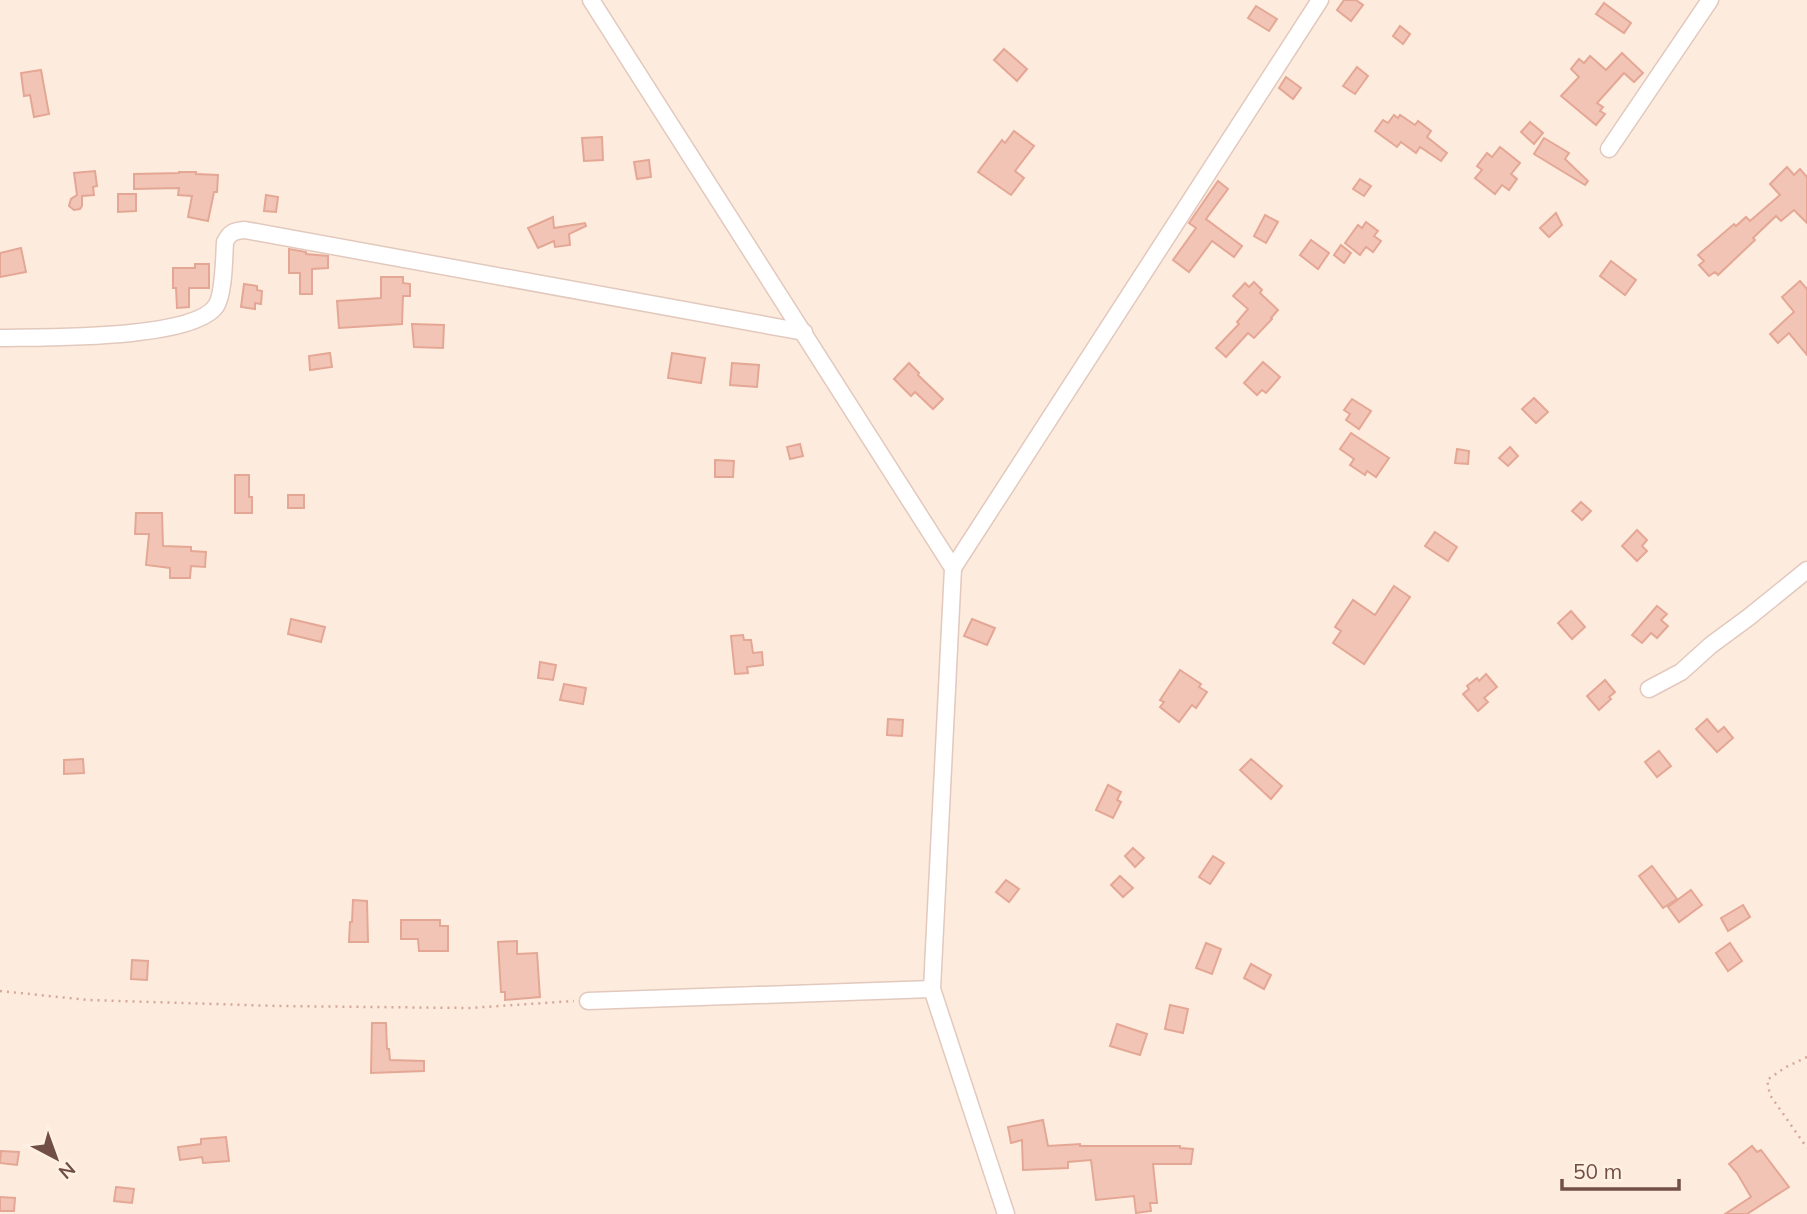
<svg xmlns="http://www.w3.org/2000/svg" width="1807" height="1214" viewBox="0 0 1807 1214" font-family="Mulish,sans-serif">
<rect width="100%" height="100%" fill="#fdecdd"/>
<g fill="#f2c4b5" stroke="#e5a795" stroke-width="2">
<polygon points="1344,0 1356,0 1363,5 1351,21 1337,10"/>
<polygon points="1604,3 1631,23 1624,33 1596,14"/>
<polygon points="1256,6 1277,19 1269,31 1248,18"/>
<polygon points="1400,26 1410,34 1403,44 1393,36"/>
<polygon points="1004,49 1027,69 1017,81 994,60"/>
<polygon points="1622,53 1643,73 1634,82 1624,73 1597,103 1603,107 1600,111 1605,114 1596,125 1561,96 1579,77 1571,69 1579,59 1584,63 1590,56 1606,70"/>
<polygon points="1357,67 1368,76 1355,94 1343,86"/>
<polygon points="41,70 49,114 34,117 30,95 24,96 21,73"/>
<polygon points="1286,77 1301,88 1293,99 1279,88"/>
<polygon points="1394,115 1398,118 1400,115 1415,125 1418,121 1431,131 1427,137 1447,153 1441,161 1420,147 1416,153 1401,142 1397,147 1375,131 1383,120 1388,123"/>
<polygon points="1530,122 1543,133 1534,144 1521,132"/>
<polygon points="1014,131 1034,146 1015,171 1024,178 1011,195 978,172 1002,140 1005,143"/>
<polygon points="602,137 603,160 584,161 582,138"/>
<polygon points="1544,138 1569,153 1565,159 1588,181 1585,185 1534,154"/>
<polygon points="1500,147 1520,163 1511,174 1517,179 1509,190 1502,185 1495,194 1475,178 1482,170 1477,166 1487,153 1492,157"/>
<polygon points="649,160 651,177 637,179 634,162"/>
<polygon points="1787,167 1794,175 1800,169 1807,177 1807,223 1794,210 1781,221 1776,216 1753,238 1755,240 1718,275 1715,272 1709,276 1699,265 1704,261 1698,255 1734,224 1736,226 1746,217 1750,221 1780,195 1770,184"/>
<polygon points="95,171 97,186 93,187 94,195 82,196 82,206 80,209 74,210 69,206 71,199 77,195 74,173"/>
<polygon points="179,172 196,172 196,174 218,175 217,192 214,192 208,221 188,217 192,196 178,195 179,188 134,189 134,174 179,173"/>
<polygon points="1360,179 1371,186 1364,196 1353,189"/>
<polygon points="1218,181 1228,189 1206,219 1242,246 1234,257 1212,241 1189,272 1173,260 1196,228 1189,223"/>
<polygon points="118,194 136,194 136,211 118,212"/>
<polygon points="266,195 278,197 276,212 264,211"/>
<polygon points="1556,213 1562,225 1549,237 1540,228"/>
<polygon points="1265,215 1278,222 1266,243 1254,236"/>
<polygon points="553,217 554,228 585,223 586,226 569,234 570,245 555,247 554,241 538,248 528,228"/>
<polygon points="1366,222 1378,231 1374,236 1381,241 1373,252 1366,247 1360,255 1345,243 1358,225 1362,228"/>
<polygon points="1311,240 1329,253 1318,269 1300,255"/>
<polygon points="1341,245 1351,253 1344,263 1334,255"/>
<polygon points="21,248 26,272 0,277 0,253"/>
<polygon points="289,249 306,252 306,254 328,256 328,268 312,269 312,294 300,294 300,273 289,273"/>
<polygon points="1611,261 1636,280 1625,295 1600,276"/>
<polygon points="195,264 209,264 209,288 189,288 189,307 177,308 176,288 173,288 173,268 195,268"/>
<polygon points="381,277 403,277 403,283 410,284 410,296 403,296 402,324 339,328 337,301 381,298"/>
<polygon points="1800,281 1807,289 1807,355 1789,333 1778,343 1770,334 1794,312 1782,297"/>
<polygon points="1254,282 1262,290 1260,293 1278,310 1271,318 1272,319 1254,338 1248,333 1226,357 1216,348 1239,324 1237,322 1248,309 1233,296 1245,283 1249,287"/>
<polygon points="244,284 257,286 257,290 262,291 261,304 255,303 255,309 241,307"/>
<polygon points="412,324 444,325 443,348 414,347"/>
<polygon points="330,353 332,367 310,370 309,356"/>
<polygon points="672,353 705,358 701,383 668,378"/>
<polygon points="1263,362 1280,377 1266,393 1262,390 1257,395 1244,383"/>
<polygon points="732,363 759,365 757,387 730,385"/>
<polygon points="909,363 919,373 918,375 943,399 933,409 915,392 911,396 894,379"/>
<polygon points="1534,398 1548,412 1536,423 1522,409"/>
<polygon points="1352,399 1371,411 1359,429 1346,420 1350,414 1344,410"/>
<polygon points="1351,433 1389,458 1376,477 1367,471 1365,475 1350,465 1354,459 1340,449"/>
<polygon points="800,444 803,456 790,459 787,447"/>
<polygon points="1510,447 1518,456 1508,466 1499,458"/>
<polygon points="1457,449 1469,451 1468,464 1455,463"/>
<polygon points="715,460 734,461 733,477 715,477"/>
<polygon points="235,475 249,475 249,497 252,497 252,513 235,513"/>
<rect x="288" y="495" width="16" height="13"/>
<polygon points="1581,502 1591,511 1582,520 1572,511"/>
<polygon points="136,513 162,513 163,546 191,547 191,551 206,552 205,567 191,566 190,578 170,578 170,568 146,565 149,534 135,534"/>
<polygon points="1637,530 1647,540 1642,546 1647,551 1637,561 1622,546"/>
<polygon points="1435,532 1457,547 1448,561 1425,546"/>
<polygon points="1394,586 1410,597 1364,664 1333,643 1341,631 1335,627 1353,600 1375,615"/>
<polygon points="1657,606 1667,614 1661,620 1668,626 1657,638 1651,633 1642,643 1632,635"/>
<polygon points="1571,611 1585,627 1572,639 1558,623"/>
<polygon points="291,619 325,627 321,642 288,634"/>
<polygon points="972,619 995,628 987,645 964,636"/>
<polygon points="743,635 744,640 751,640 753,653 762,652 763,665 747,667 748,673 735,674 731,636"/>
<polygon points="540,662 556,665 553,680 538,678"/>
<polygon points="1180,670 1201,684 1199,687 1207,692 1196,708 1192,705 1179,722 1160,707 1164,702 1160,700"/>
<polygon points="1486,674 1497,687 1484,698 1488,702 1478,711 1463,694 1469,689 1467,686 1477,678 1479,681"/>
<polygon points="1605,680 1615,692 1609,697 1611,699 1599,710 1587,696"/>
<polygon points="564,684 586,688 583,704 560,700"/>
<polygon points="888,719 903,720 902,736 887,735"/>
<polygon points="1707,719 1718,732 1724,727 1733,738 1717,752 1696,729"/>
<polygon points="1659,751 1671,766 1657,777 1645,762"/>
<polygon points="83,759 84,773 64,774 64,760"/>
<polygon points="1251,759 1282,786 1271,799 1240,770"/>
<polygon points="1108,785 1121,792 1117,800 1121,802 1113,818 1096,810"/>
<polygon points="1133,848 1144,858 1135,867 1125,856"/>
<polygon points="1213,856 1224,863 1210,884 1199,877"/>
<polygon points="1652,866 1677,899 1663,908 1639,876"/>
<polygon points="1120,876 1133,888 1123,897 1111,885"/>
<polygon points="1006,880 1019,889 1009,902 996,892"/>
<polygon points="1691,890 1702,905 1679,922 1668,907"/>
<polygon points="353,900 367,901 368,942 349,942 350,922 352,922"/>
<polygon points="1743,905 1750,917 1728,931 1721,918"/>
<polygon points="401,920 440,920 440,926 448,926 448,951 419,951 418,939 401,939"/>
<polygon points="517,941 517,954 537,953 540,997 505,1000 505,992 501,992 498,942"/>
<polygon points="1206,943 1221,949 1212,974 1196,968"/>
<polygon points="1730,943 1742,961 1728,971 1716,953"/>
<polygon points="132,960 148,961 147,980 131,979"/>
<polygon points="1251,964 1271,975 1264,989 1244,978"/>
<polygon points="1170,1005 1188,1009 1183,1033 1165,1029"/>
<polygon points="372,1023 386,1023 387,1049 389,1049 390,1060 424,1061 424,1071 371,1073"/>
<polygon points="1117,1024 1147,1034 1140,1055 1110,1046"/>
<polygon points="1043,1120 1048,1146 1080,1144 1080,1146 1180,1146 1180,1148 1193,1149 1191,1164 1153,1164 1157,1203 1150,1203 1151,1211 1136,1213 1134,1196 1096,1200 1091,1160 1068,1162 1068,1168 1023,1170 1022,1140 1011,1143 1008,1127"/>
<polygon points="226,1137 229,1161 203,1163 202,1157 180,1160 178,1147 201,1144 201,1139"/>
<polygon points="1752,1146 1757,1152 1761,1150 1789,1187 1747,1214 1725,1214 1751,1197 1737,1173 1729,1164"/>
<polygon points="1,1151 19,1152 17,1165 0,1163"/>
<polygon points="116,1187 134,1189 132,1203 114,1201"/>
<polygon points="0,1197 15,1198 14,1211 0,1211"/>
</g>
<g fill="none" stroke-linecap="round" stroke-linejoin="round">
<g stroke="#e2c8bd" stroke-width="19">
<g id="street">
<polyline points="591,0 953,568 932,989 1006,1214"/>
<polyline points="1609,149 1710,0"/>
<path d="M 0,338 C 42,337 193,340 216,306 C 224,294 224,258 225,242 C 230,232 234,231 245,230 L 804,332"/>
<polyline points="953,568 1320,0"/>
<polyline points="1649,689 1681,672 1711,645 1749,617 1807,570"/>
<polyline points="588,1001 932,989"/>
</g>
</g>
<g stroke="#d6a798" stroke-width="2.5" stroke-dasharray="2 5" stroke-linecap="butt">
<polyline points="0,991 88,1000 278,1006 469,1008 574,1001"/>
<polyline points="1807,1057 1786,1067 1767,1080 1770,1095 1807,1148"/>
</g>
<use href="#street" stroke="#fff" stroke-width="16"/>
</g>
<g transform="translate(56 1158) rotate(139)" stroke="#fff0e4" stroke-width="5" paint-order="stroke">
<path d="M0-5L12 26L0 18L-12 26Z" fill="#724f46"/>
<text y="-10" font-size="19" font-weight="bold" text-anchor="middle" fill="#724f46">N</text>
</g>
<path d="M1562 1179v10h117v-10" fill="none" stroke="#724f46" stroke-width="3.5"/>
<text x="1573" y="1179" font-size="21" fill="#724f46" stroke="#fff0e4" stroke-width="5" paint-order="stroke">50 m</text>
</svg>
